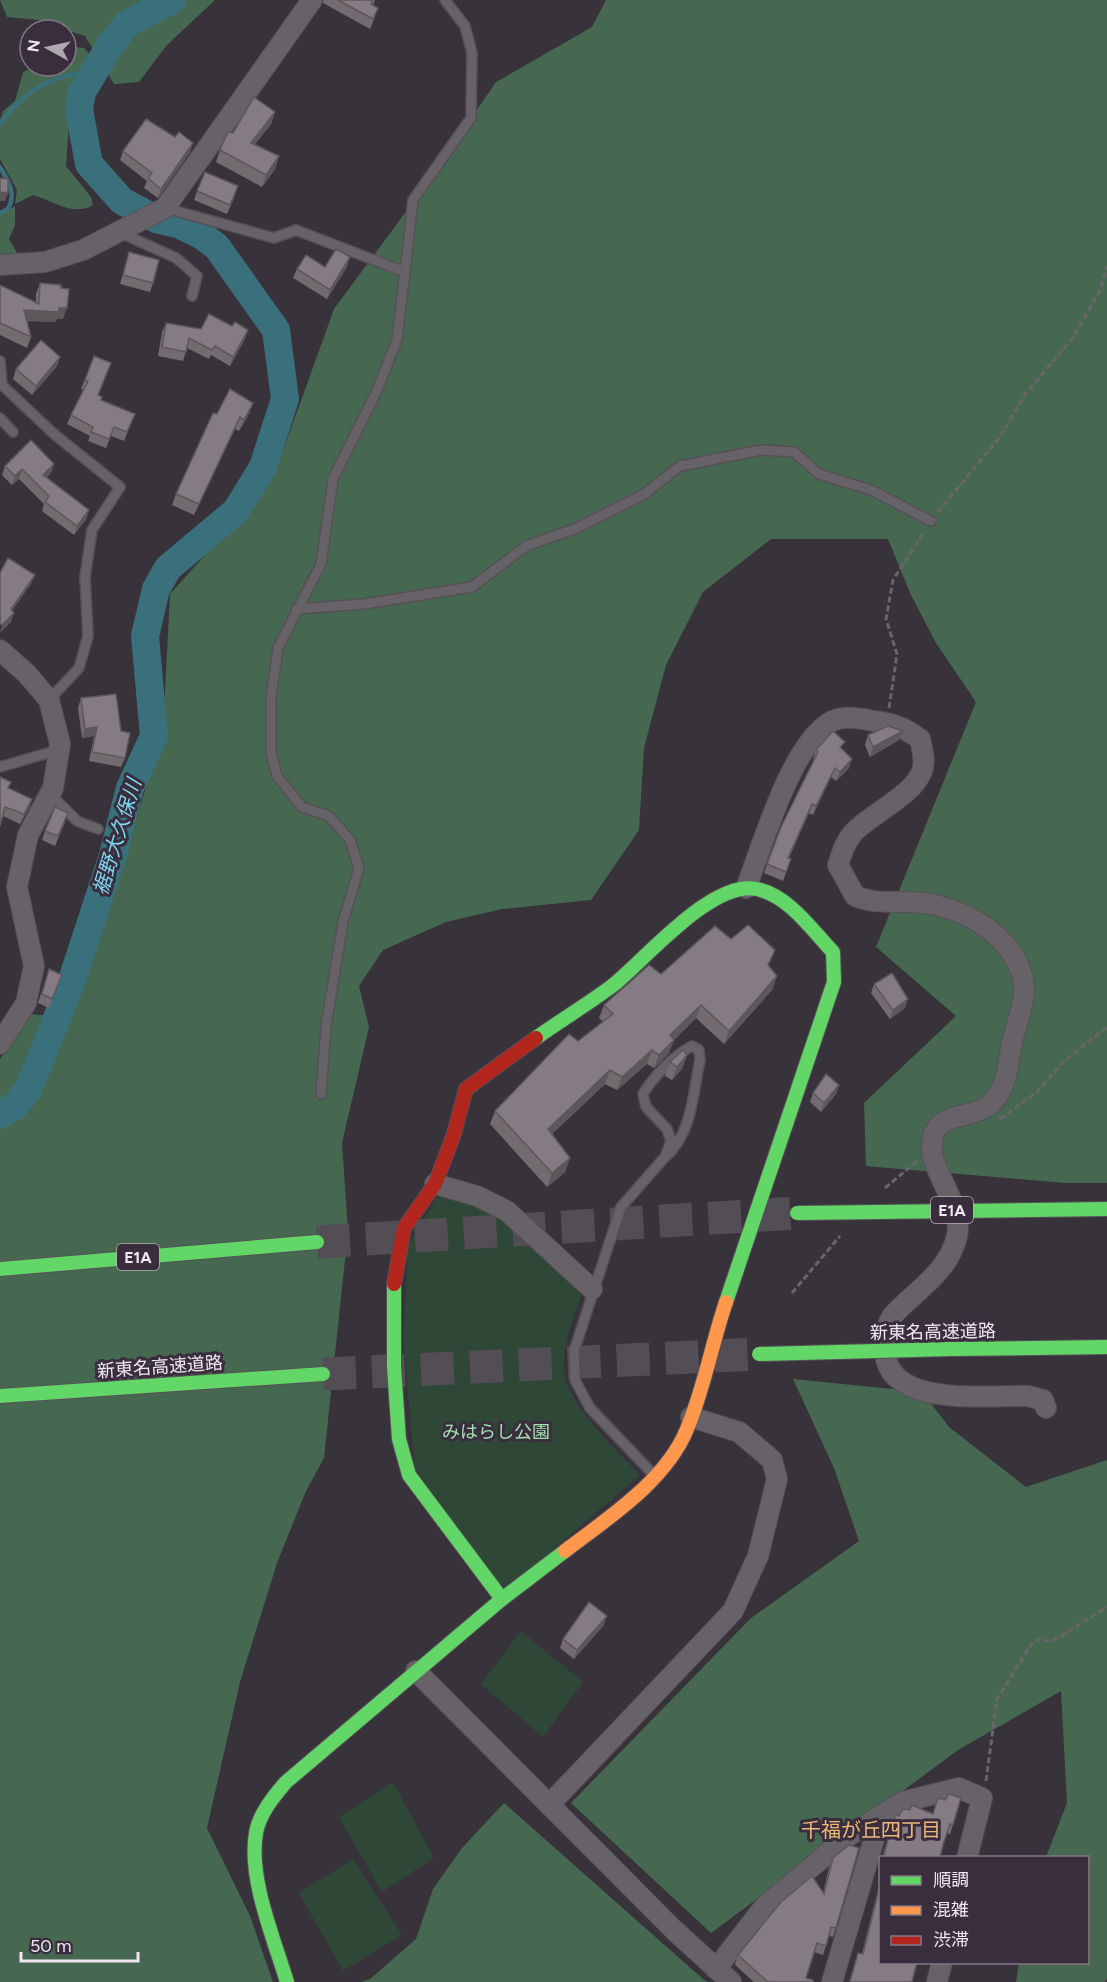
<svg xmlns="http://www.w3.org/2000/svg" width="1107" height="1982" viewBox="0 0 1107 1982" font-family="Figtree,'Noto Sans JP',sans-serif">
<rect width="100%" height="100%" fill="#38323a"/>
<g fill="#2e4736">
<path d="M 437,1197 L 485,1205 L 506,1218 L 582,1292 C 575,1317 562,1344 564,1370 C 568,1407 616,1449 640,1475 L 511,1586 L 497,1585 L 415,1468 L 403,1339 L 408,1246 Z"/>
<polygon points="521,1631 583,1682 543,1737 481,1684"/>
<polygon points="393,1782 434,1858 382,1892 339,1817"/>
<polygon points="353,1859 402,1935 343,1971 299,1893"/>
</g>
<g fill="#476850">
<polygon points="0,0 215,0 166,46 139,82 114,84 85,36 63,29 49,21 7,17"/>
<polygon points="606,0 1107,0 1107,1183 1065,1183 866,1166 864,1103 956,1016 876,947 976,702 936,643 911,595 888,539 771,539 703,592 666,665 644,748 639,830 591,900 502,909 446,922 383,950 359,986 369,1027 342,1143 348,1231 324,1458 306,1491 277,1563 240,1682 207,1828 250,1916 273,1982 0,1982 0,1059 29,1014 63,1017 116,886 163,731 170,594 254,501 284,448 334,309 419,194 496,82 592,27"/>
<path d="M 66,46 L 84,48 L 94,59 L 82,72 L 66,108 L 69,123 L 66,166 L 91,197 L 93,205 C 74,217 53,201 33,195 L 15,204 L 17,190 L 0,159 L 0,120 L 3,111 L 15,101 L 23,72 L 36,66 L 66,66 Z"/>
<polygon points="15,206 15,225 9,239 20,258 0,260 0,215"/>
<polygon points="793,1379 922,1392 949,1427 1026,1487 1107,1460 1107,1978 1105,1982 1016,1982 1019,1963 1088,1962 1088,1858 1046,1857 1067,1803 1061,1691 958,1750 711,1933 571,1803 751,1618 859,1541 834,1468"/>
<polygon points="504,1803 703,1979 708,1982 361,1982 370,1979 416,1939 433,1889 462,1848"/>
</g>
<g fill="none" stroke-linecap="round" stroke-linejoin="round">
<g stroke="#3a6f7c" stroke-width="4.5">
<path d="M 0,124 C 23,91 53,73 94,72"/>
<path d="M 0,167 C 8,181 17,193 8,209 L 0,213"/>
</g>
<polyline stroke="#3a6f7c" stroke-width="28" points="0,1115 14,1107 28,1090 43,1053 71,983 113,855 130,788 154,736 145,636 156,589 168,568 236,511 263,467 285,399 276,330 217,247 201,235 178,224 156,219 122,201 89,164 79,109 82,92 111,44 127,24 172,0"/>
<g stroke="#534d55" stroke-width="33" stroke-dasharray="33 16" stroke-linecap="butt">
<polyline points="317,1242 797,1213"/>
<polyline points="323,1374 759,1354"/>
</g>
<g stroke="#555057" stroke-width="12">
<g id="lane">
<polyline points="165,208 274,238 296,230 405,272 397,340 375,395 333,479 321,564 278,648 271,698 271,753 277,776 302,807 329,816 350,840 359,868 343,922 326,1026 321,1094"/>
<polyline points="121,233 176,258 197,276 192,296"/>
<polyline points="405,272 413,200 471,118 472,53 465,26 445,0"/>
<polyline points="0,361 2,385 54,434 120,487 92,530 85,577 88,636 79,668 49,700"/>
<polyline points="0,418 13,432"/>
<polyline points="296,609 364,604 472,587 526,546 577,528 643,495 680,466 761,450 794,452 819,474 871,490 931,521"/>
<polyline points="0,767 58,750"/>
<polyline points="50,794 77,821 98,829"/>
<path d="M 652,1473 L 590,1408 L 575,1380 L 574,1351 L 621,1207 L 665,1157 L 671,1141 L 667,1129 L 646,1107 L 643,1094 C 654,1076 673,1056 692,1046 L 699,1050 L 700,1060 C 693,1093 692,1135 665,1157"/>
</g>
</g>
<g stroke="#555057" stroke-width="22">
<g id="street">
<polyline points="0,265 45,262 83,250 165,208 312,0"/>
<polyline points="0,650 27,674 49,700 60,744 53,788 28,835 17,887 34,966 26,1003 0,1044"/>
<path d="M 746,888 C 761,850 795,730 838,719 C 848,716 864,719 874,721 C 895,724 903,727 920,739 C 922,750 926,760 922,771 C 915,793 874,813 857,829 C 846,839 842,852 838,865 L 855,896 C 874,904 889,901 908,902 C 928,902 948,907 965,915 C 995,929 1023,955 1024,990 C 1024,1007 1015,1027 1012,1043 C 1008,1062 1008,1084 995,1099 C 974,1126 928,1103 932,1154 C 938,1180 963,1209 957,1236 C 949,1271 918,1289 895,1313 C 886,1322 884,1339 885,1352 C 888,1408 989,1395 1028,1396 L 1043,1400 L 1046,1408"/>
<polyline points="435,1184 477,1196 507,1211 592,1289"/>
<polyline points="416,1671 675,1931 731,1982"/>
<polyline points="549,1805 733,1611 758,1556 777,1479 772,1460 739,1432 691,1417"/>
<polyline points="716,1969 764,1907 847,1837 902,1802 959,1788 982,1798 967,1858"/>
<polyline points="832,1982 881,1815"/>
<polyline points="937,1982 942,1962"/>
</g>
</g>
<g stroke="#555057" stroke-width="16">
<g id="fast">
<path d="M 536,1038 C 561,1020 588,1004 612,986 C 645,960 712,879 757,889 C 789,896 811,929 833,952 L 834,982 L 726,1302"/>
<polyline points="0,1269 317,1242"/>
<polyline points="394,1284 394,1367 399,1439 409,1475 502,1599"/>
<polyline points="951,1349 1107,1347"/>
<polyline points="0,1396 323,1374"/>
<path d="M 287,1982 C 274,1939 248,1878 256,1833 C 259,1814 274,1796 286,1782 L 502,1599 L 565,1551"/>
</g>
</g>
<g stroke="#555057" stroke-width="16">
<path id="slow" d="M 565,1551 C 608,1518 666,1481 687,1429 C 704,1389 712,1343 726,1302"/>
</g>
<g stroke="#555057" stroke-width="16">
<polyline id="jam" points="394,1284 404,1228 435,1184 453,1137 466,1089 536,1038"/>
</g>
<g stroke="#69656a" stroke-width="3" stroke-dasharray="6 3" stroke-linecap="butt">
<polyline points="938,512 1000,437 1026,393 1072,339 1100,291 1107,266"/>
<polyline points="889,708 897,654 886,619 893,580 924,532"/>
<polyline points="1000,1119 1037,1092 1064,1061 1107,1027"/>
<polyline points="885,1188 917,1161"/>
<polyline points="792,1293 840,1236"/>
<polyline points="986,1781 997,1699 1034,1640 1053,1641 1107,1607"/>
</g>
<use href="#lane" stroke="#676268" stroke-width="9"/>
<use href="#street" stroke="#676268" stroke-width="20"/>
<use href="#fast" stroke="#63d668" stroke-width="14"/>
<use href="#slow" stroke="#ff974d" stroke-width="14"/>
<use href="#jam" stroke="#b3261e" stroke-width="14"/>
<g stroke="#555057" stroke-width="16" stroke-linecap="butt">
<g id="fast-bridge">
<polyline points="797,1213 1107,1209"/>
<polyline points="759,1354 951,1349"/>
</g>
</g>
<use href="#fast-bridge" stroke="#63d668" stroke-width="14"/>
</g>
<g fill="#726b70">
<polygon points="323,0 375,0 373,5 375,17 370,29 323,3"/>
<polygon points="275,112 271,124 255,144 279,156 275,169 262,187 216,162 220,150 233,133"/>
<polygon points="175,137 193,143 190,152 158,198 144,188 147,181 120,160 123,151"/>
<polygon points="197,191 235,196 227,214 194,200"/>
<polygon points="129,252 153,283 150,292 120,284"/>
<polygon points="325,267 347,267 327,299 293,278 297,269"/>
<polygon points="40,283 63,319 57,319 55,322 27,321 31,337 27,348 0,335 0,285 36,303 36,294"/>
<polygon points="166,323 245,339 230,366 211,355 209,359 187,348 183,361 158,356 162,332"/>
<polygon points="94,356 98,395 101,400 135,414 124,441 111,436 106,448 88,441 90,436 67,424 71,415 84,390 81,389"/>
<polygon points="60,357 57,366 32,395 13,379 16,369"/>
<polygon points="253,403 249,414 239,431 235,429 194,515 172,505 176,494 217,414"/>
<polygon points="54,464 51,473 47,477 89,510 86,519 74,535 42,511 44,504 19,479 12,485 2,475 5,466"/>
<polygon points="81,698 125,758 121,767 89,761 94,736 82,738 78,708"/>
<polygon points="868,735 899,740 870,757 865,745"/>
<polygon points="816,750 842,750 849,768 836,781 831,777 813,815 809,813 789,858 791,859 783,881 764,873 781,827 814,760 813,759"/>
<polygon points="8,789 32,799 29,808 20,824 3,816"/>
<polygon points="65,822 55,846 42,840 45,831"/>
<polygon points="731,939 769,966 777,976 772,990 724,1044 696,1018 674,1040 669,1053 654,1068 647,1064 617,1090 605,1084 552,1134 570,1158 565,1172 547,1187 490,1124 495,1111 578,1041 603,1022 599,1018 604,1005 661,974"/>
<polygon points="49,969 59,984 49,1008 38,1003"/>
<polygon points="874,984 905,1008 890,1019 871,993"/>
<polygon points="687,1055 682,1069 672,1080 665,1076 670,1062"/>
<polygon points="813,1093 836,1094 821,1112 810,1102"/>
<polygon points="604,1625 574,1659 560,1648 563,1639"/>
<polygon points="938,1798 953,1825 950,1834 947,1833 940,1857 882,1857 895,1815 899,1816 933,1814"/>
<polygon points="833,1858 836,1928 833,1937 829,1936 823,1955 814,1952 806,1978 813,1982 754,1982 735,1965 738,1955 823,1893 829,1868"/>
<polygon points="880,1882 880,1962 912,1982 849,1982 858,1953 862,1953"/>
</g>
<g fill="#5c575b">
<polygon points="275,112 271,124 247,155 251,143"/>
<polygon points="193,143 190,152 158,198 161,189"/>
<polygon points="279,156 275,169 262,187 266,175"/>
<polygon points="0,192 8,193 5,201 0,201"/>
<polygon points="350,257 347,267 327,299 330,290"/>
<polygon points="59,308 67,308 63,319 57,319 55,322 20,320 24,310"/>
<polygon points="248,330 245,339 230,366 233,357"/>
<polygon points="60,357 57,366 32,395 36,386"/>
<polygon points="253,403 249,414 239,431 244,420"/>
<polygon points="240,417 235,429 194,515 199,504"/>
<polygon points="54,464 51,473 40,484 43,475"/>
<polygon points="22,469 19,479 12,485 15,476"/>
<polygon points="89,510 86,519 74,535 77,526"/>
<polygon points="35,575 31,584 7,618 11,609"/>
<polygon points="14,613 11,622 0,633 2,625"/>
<polygon points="97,727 94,736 82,738 85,729"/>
<polygon points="903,731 899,740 870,757 873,747"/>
<polygon points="852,759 849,768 836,781 840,772"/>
<polygon points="835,768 831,777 813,815 816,806"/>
<polygon points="32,799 29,808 20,824 24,814"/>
<polygon points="812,804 809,813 785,867 788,858"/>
<polygon points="777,976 772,990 724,1044 729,1031"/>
<polygon points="908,999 905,1008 890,1019 893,1010"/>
<polygon points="701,1005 696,1018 665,1049 670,1035"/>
<polygon points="674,1040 669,1053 654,1068 659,1055"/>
<polygon points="652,1050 647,1064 617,1090 622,1077"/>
<polygon points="687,1055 682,1069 672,1080 677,1067"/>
<polygon points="610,1070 605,1084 543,1142 548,1129"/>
<polygon points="839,1085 836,1094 821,1112 824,1103"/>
<polygon points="570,1158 565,1172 547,1187 552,1173"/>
<polygon points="607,1616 604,1625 574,1659 577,1650"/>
</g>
<g fill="#847c82" stroke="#5c575b" stroke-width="1.5">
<polygon points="338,0 373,0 371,4 378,8 373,19"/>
<polygon points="254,97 275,112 251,143 279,156 266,175 220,150 226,136 229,132 233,133"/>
<polygon points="146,119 175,137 179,132 193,143 161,189 148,178 152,173 123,151"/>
<polygon points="205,172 238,186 230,205 197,191"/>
<polygon points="0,178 8,179 8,193 0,192"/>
<polygon points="336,249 350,257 330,290 297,269 306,255 325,267"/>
<polygon points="129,252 159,260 153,283 123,275"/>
<polygon points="40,283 61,285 61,288 69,289 67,308 59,308 59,312 24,310 31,337 0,323 0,285 39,304"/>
<polygon points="209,314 232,326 235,322 248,330 233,357 215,346 212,350 189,338 186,352 162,347 166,323 201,329"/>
<polygon points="41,340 60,357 36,386 16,369"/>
<polygon points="94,356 111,363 98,395 102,397 101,400 135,414 127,432 114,427 109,439 91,432 93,427 71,415 88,381 85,380"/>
<polygon points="230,389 253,403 244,420 240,417 199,504 176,494 213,413 217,414"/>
<polygon points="31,440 54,464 43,475 89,510 77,526 45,502 49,496 22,469 15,476 5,466"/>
<polygon points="8,558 35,575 11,609 14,613 2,625 0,624 0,573"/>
<polygon points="116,694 121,731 130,733 125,758 92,752 97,727 85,729 81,698"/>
<polygon points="888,726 903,731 873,747 868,735"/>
<polygon points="833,731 845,742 840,747 852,759 840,772 835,768 816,806 812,804 788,858 791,859 786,872 767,864 781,827 818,752 816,750"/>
<polygon points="0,777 11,782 8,788 32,799 24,814 5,807 0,826"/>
<polygon points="55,807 68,813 58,836 45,831"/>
<polygon points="748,925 775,950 768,965 777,976 729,1031 701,1005 670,1035 674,1040 659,1055 652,1050 622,1077 610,1070 548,1129 570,1158 552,1173 495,1111 569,1034 578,1041 613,1014 604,1005 649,965 661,974 715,926 731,939"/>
<polygon points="49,969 62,975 52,999 42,994"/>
<polygon points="892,973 908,999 893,1010 874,984"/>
<polygon points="683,1050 687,1055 677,1067 670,1062"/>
<polygon points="826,1074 839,1085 824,1103 813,1093"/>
<polygon points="589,1602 607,1616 577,1650 563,1639"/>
<polygon points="949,1794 961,1798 953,1825 950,1824 943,1845 940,1857 888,1857 884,1856 890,1831 893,1831 895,1815 899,1816 903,1809 910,1810 912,1805 933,1814 938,1798 945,1800"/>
<polygon points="849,1845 859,1848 836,1928 831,1927 826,1946 817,1943 806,1978 813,1980 813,1982 768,1982 738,1955 781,1902 812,1876 824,1894 833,1858"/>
<polygon points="880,1886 880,1962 917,1962 912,1982 850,1982 858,1953 863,1954"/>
</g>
<g text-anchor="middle" stroke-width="6" stroke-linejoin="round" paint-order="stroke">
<g fill="#3a2e3e" stroke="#b9b0bb" stroke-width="1.5">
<rect x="931" y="1197" width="42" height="26" rx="4.5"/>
<rect x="117" y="1244" width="42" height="26" rx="4.5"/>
</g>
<g font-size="16" font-weight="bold" fill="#efe7f1">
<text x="952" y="1216">E1A</text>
<text x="138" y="1263">E1A</text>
</g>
<g font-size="18" fill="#efe7f1" stroke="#3a2e3e">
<text transform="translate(933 1332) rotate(-1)" y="6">新東名高速道路</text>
<text transform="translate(160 1367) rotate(-4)" y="6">新東名高速道路</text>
</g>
<g font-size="18" fill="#9ee0b0" stroke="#3a2e3e">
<text x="496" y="1438">みはらし公園</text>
</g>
<g font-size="20" font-style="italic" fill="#7bd9f0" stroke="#3a2e3e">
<text transform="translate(117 837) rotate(-73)" y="7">裾野大久保川</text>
</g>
<g font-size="20" fill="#eab877" stroke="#3a2e3e">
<text x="871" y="1837">千福が丘四丁目</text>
</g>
</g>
<rect x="879" y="1856" width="210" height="108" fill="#3a2e3e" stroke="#827886" stroke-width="1.5"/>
<rect x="891" y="1876" width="30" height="9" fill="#63d668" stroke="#827886" stroke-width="1.5"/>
<text x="933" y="1886" font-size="18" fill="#efe7f1">順調</text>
<rect x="891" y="1906" width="30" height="9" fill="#ff974d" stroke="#827886" stroke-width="1.5"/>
<text x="933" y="1916" font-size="18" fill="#efe7f1">混雑</text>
<rect x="891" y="1936" width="30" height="9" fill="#b3261e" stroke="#827886" stroke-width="1.5"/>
<text x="933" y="1946" font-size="18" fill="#efe7f1">渋滞</text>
<g transform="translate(48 48) rotate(278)"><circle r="28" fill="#3a2e3e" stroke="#827886" stroke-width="1.5"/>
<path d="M0-4.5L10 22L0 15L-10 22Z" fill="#afa8b1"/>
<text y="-9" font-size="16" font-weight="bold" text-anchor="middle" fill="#efe7f1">N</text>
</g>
<path d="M21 1952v9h117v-9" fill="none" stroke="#efe7f1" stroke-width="3"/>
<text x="30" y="1952" font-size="18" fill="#efe7f1" stroke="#3a2e3e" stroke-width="4.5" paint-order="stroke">50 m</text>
</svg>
